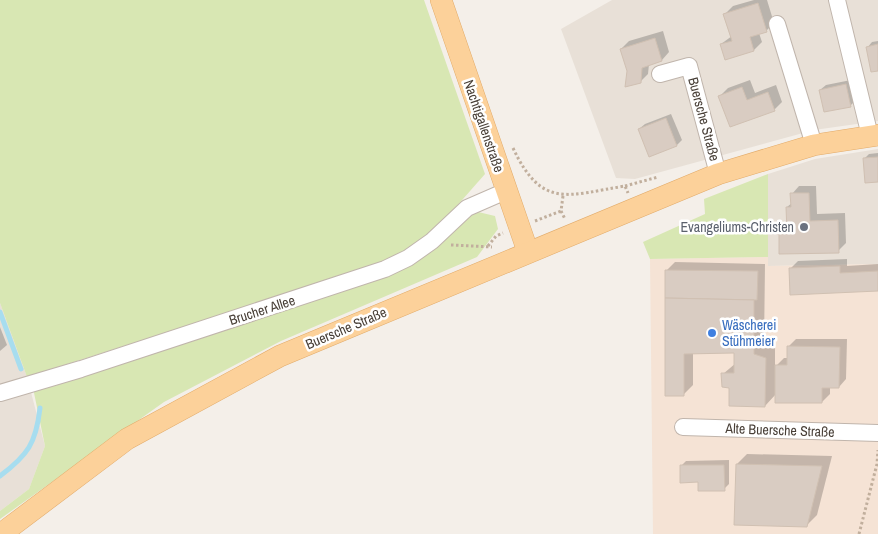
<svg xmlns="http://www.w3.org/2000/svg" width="878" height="534" viewBox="0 0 878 534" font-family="'Archivo Narrow',sans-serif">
<rect width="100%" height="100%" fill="#f4efe9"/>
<g fill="#e8e0d7">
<polygon points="612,0 878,0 878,121 814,130 635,179 616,178 561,29"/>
<polygon points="878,149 878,264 768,266 768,174 815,159"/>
<polygon points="0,303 27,377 45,446 29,489 0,511"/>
</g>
<polygon fill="#f5e3d5" points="768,257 768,266 878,264 878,534 653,534 650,259"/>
<g fill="#d8e7b3">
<polygon points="0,0 424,0 485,174 434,232 387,262 27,377 0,303"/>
<polygon points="768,174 768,257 650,259 643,242 705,214 704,199"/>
<polygon points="474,211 495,216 498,229 477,257 281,341 164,402 0,519 0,511 29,489 45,446 33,388 385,276"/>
</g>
<g fill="#0003">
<polygon points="754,0 767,0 774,23 766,31 759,33 762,42 754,50 726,59 721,44 732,36 725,14 733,6"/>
<polygon points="663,31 669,52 662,60 649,64 648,74 640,82 628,71 621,49 629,41"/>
<polygon points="878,41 878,69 867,48 872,42"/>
<polygon points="750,80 755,93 776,85 782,102 774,110 720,96 728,88"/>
<polygon points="851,80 855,101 850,106 820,90 826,85"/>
<polygon points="671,114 682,140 677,145 650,156 639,129 645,124"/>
<polygon points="878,153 878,180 864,159 869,154"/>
<polygon points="799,186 816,186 817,214 845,213 846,243 838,251 780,233 788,225 787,207 792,203 792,194"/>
<polygon points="847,259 847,266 878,264 878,290 790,269 798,261"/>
<polygon points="675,262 765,264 764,345 775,348 775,367 784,358 788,358 788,347 796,339 847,339 846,379 839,387 830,387 830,394 822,402 776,394 765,406 730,387 723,374 736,363 736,352 693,352 693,385 683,395 666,395 667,270"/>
<polygon points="0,327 7,345 0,351"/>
<polygon points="747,454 832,456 817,515 806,526 737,464"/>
<polygon points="729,460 729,484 724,489 699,481 681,466 686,461"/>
</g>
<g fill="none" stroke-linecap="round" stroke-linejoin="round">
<g stroke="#a7ddef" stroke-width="5">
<polyline points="0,312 21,369"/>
<path d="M 0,476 C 28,455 36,443 40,408"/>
</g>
</g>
<g fill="#d9ccc2" stroke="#d0c0b2">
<polygon points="758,3 767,32 750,37 754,51 725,60 720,44 732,41 723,14"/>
<polygon points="655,38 662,61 642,68 641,83 625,87 627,71 620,49"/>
<polygon points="878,44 878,71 871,72 866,47"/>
<polygon points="846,84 851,107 824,112 819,90"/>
<polygon points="742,87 747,100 768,92 775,111 730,127 718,96"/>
<polygon points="666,118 677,146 649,157 638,129"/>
<polygon points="878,157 878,182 865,183 863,158"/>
<polygon points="790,193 809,193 810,221 838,220 839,253 779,254 779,233 787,232 786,207 791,207"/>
<polygon points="840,266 840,273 878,271 878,291 790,295 789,268"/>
<polygon points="665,270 758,271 757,300 665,298"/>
<polygon points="665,298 754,300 754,354 766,358 765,407 729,406 729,388 722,387 721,373 734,373 734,353 684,354 684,396 665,396"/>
<polygon points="787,346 840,347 839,388 822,388 822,403 775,403 775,365 787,365"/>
<polygon points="736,464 822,466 807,527 734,525"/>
<polygon points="680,465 724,465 725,491 698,491 698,482 680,483"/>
</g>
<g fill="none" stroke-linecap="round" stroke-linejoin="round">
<g stroke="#c0b5ac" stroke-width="18">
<g id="minor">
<polyline points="837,0 870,136"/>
<polyline points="777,24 814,145"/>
<polyline points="660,74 689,66 718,174"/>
<polyline points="0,393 81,369 385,269 408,258 432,241 467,208 506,191"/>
<polyline points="683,427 878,433"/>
</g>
</g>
<g stroke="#e2ab6a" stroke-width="22">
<g id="major">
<polyline points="441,0 528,252"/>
<polyline points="1,534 127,439 280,356 718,174 814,145 878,135"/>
</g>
</g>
<g stroke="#c1af9d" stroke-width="3" stroke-dasharray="2.5 2.5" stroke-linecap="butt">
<path d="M 513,148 C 542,210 568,195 625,186 L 628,193"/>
<polyline points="625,186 658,177"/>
<polyline points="563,196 561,211 565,219"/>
<polyline points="535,221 561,211"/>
<polyline points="451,245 492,247"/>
<polyline points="488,246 496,236 503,233"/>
<polyline points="859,534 877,464 878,450"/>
</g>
<use href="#minor" stroke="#fff" stroke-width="16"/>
<use href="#major" stroke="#fcd19a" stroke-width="21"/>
</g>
<circle fill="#6b7280" stroke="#fff" stroke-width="2" cx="804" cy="227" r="5"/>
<circle fill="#3f7fe0" stroke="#fff" stroke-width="2" cx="712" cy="333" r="5"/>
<g text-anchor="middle" stroke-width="5" stroke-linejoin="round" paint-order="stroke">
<g font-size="14" fill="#483f37" stroke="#fff">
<text transform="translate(704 119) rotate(75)" y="5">Buersche Straße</text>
<text transform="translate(484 126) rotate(71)" y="5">Nachtigallenstraße</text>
<text transform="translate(262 310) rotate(-18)" y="5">Brucher Allee</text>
<text transform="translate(346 328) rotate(-23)" y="5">Buersche Straße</text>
<text transform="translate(780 430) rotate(2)" y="5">Alte Buersche Straße</text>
</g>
<g font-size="14" fill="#5b616d" stroke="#fff" text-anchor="end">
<text x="794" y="232">Evangeliums-Christen</text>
</g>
<g font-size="14" fill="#366cbe" stroke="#fff" text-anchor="start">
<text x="722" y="330">Wäscherei<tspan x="722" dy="16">Stühmeier</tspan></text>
</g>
</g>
</svg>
